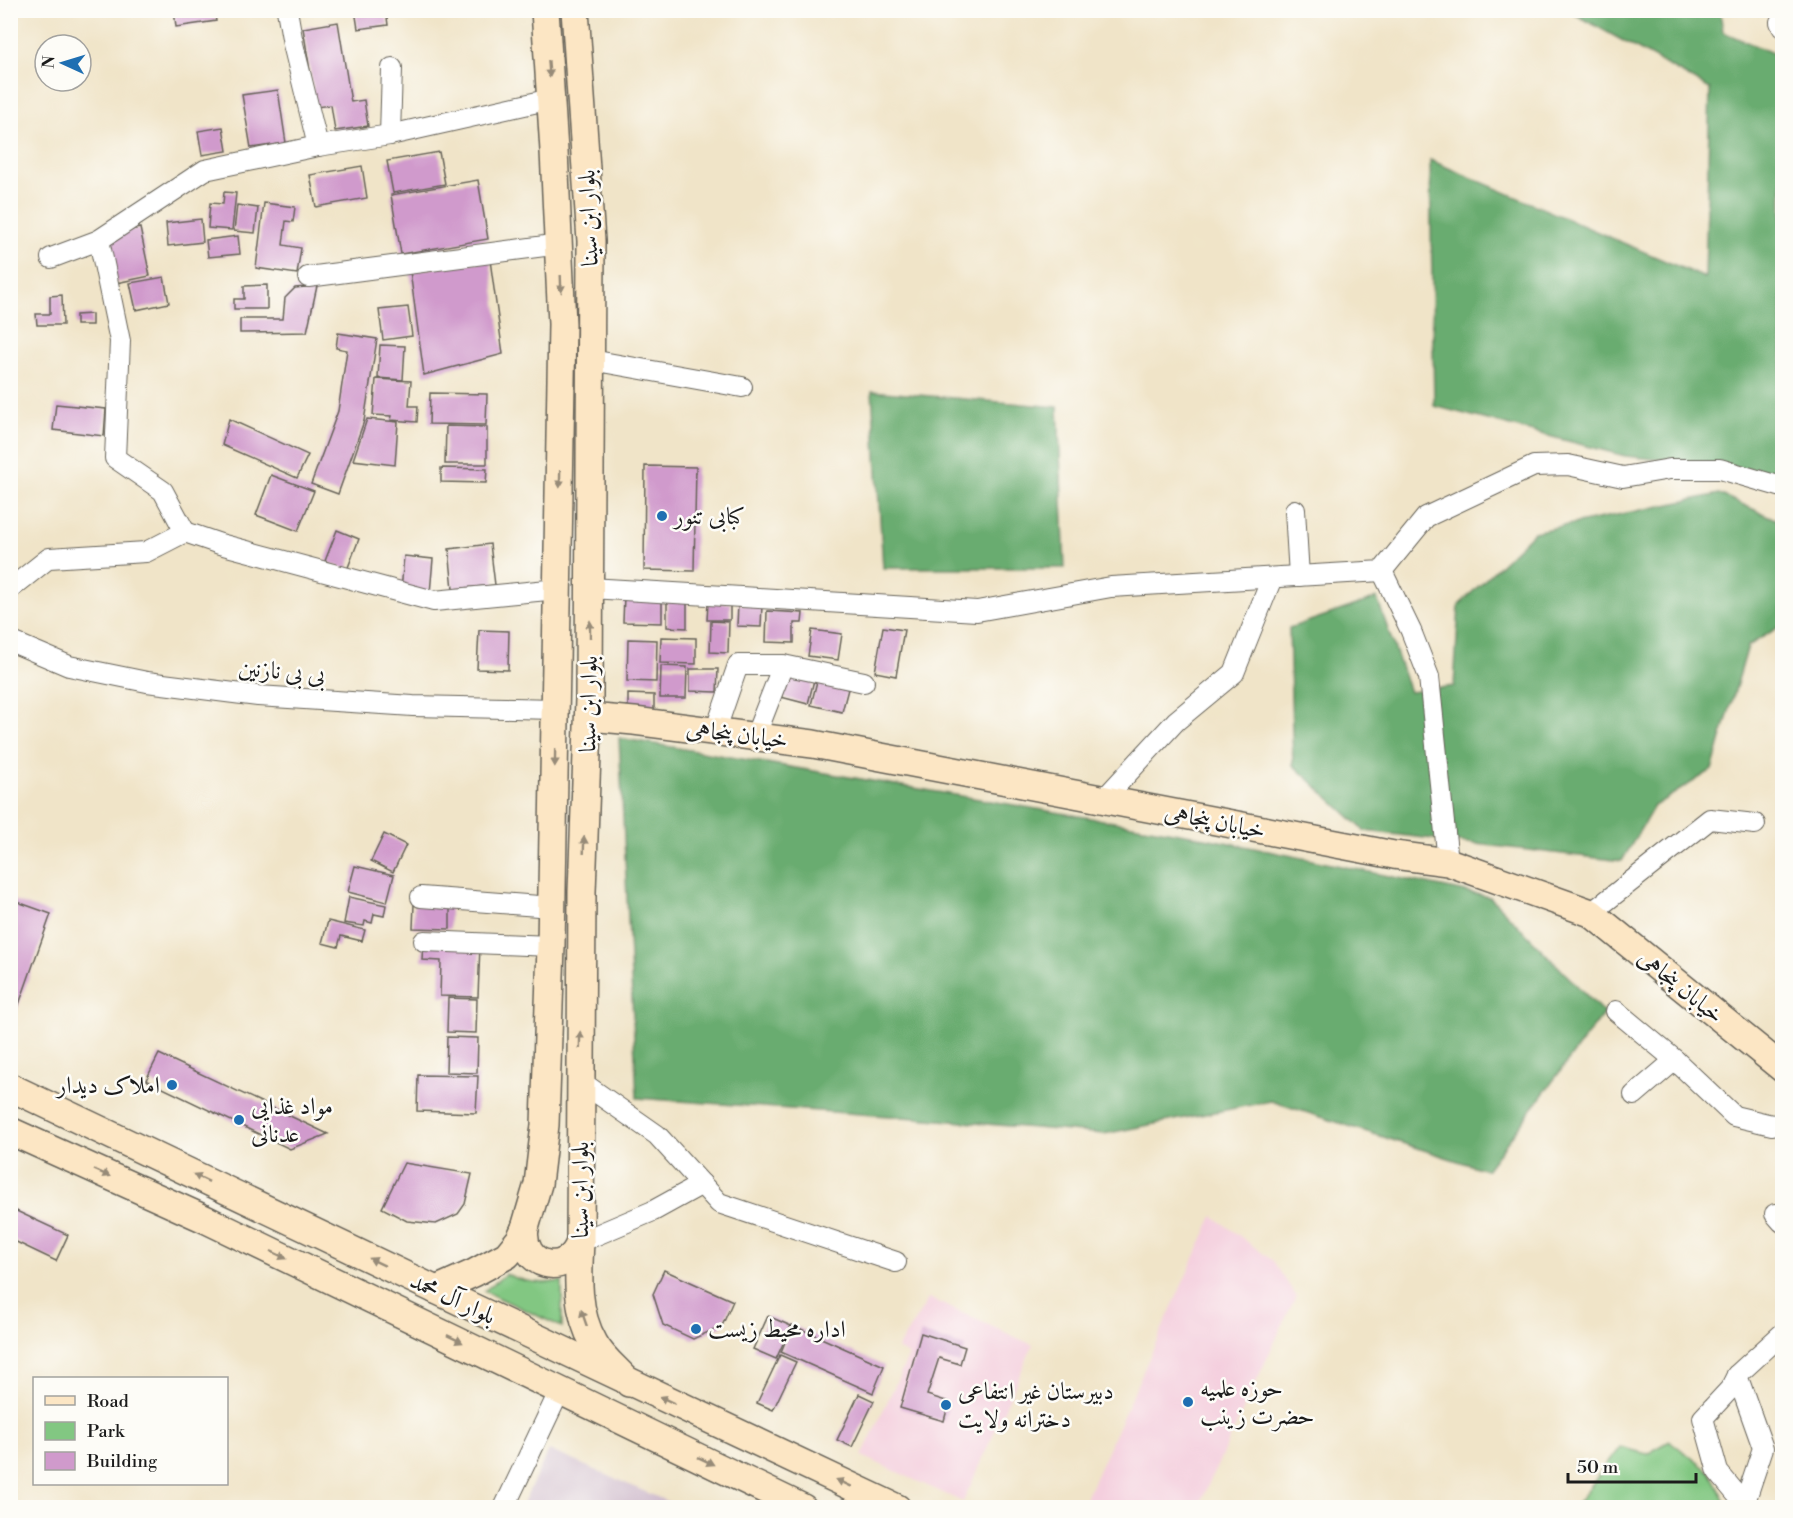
<svg xmlns="http://www.w3.org/2000/svg" width="1793" height="1518" viewBox="0 0 1793 1518" font-family="'Libre Bodoni',Amiri,serif">
<rect width="100%" height="100%" fill="#fdfcf7"/>
<filter id="ink" filterUnits="userSpaceOnUse"><feTurbulence type="fractalNoise" baseFrequency=".0167" numOctaves="2"/><feDisplacementMap in="SourceGraphic" scale="12" xChannelSelector="R" yChannelSelector="G"/><feConvolveMatrix kernelMatrix="1 2 1 2 8 2 1 2 1" color-interpolation-filters="sRGB"/></filter>
<filter id="wash" filterUnits="userSpaceOnUse"><feTurbulence type="fractalNoise" baseFrequency=".008" numOctaves="4" result="noise"/><feDisplacementMap in="SourceGraphic" scale="24" xChannelSelector="R" yChannelSelector="G"/><feGaussianBlur stdDeviation="1.35" result="paint"/><feColorMatrix in="noise" values="0 0 0 0 0 0 0 0 0 0 0 0 0 0 0 0 0 1.4 0 .05"/><feComposite in="paint" operator="in"/></filter>
<g filter="url(#wash)">
<rect width="100%" height="100%" fill="#f0e4c8"/>
<g fill="#f4cfde">
<polygon points="1213,1216 1273,1261 1296,1296 1198,1507 1082,1507"/>
<polygon points="929,1298 1033,1345 963,1502 862,1456 909,1355 897,1349"/>
</g>
<polygon fill="#d0bdce" points="549,1450 671,1503 680,1507 521,1507"/>
<g fill="#82c782" stroke="#4f724f" stroke-width="1.5">
<path d="M 506,1274 C 525,1283 542,1285 562,1281 L 562,1327 L 484,1291 Z"/>
<polygon points="1670,1441 1710,1472 1728,1507 1574,1508 1620,1447 1647,1454"/>
</g>
<g fill="#69ac70" stroke="#426446" stroke-width="1.5">
<polygon points="1569,11 1720,11 1723,32 1782,57 1782,473 1625,456 1434,406 1430,160 1705,278 1710,89"/>
<polygon points="872,391 1058,407 1065,568 883,568"/>
<polygon points="1719,494 1782,522 1782,625 1748,646 1712,770 1654,806 1622,861 1365,831 1293,765 1289,628 1377,598 1410,692 1454,686 1459,605 1534,532"/>
<polygon points="619,738 1191,835 1490,897 1604,1013 1486,1170 1271,1101 1104,1134 916,1118 637,1098"/>
</g>
<g id="blocks">
<g fill="#d09acc">
<polygon points="174,10 214,10 216,21 176,27"/>
<polygon points="355,10 386,10 388,25 358,29"/>
<polygon points="338,22 351,102 364,100 368,126 335,131 331,105 316,107 303,28"/>
<polygon points="278,90 286,143 251,148 242,95"/>
<polygon points="223,127 227,151 202,155 198,131"/>
<polygon points="439,152 445,184 393,193 387,161"/>
<polygon points="362,166 367,198 316,207 310,175"/>
<polygon points="478,180 488,239 401,254 391,195"/>
<polygon points="224,192 236,193 232,230 208,228 210,203 223,204"/>
<polygon points="264,203 295,207 293,222 286,221 283,245 301,248 297,274 256,268"/>
<polygon points="237,205 258,208 255,233 234,231"/>
<polygon points="201,219 203,242 168,246 166,223"/>
<polygon points="140,228 150,276 116,283 107,235"/>
<polygon points="238,236 240,254 208,257 206,240"/>
<polygon points="490,260 503,354 424,375 410,271"/>
<polygon points="164,277 169,303 136,310 130,283"/>
<polygon points="267,285 267,309 234,309 234,299 244,299 244,286"/>
<polygon points="317,286 307,332 240,333 240,319 283,319 285,298 295,288"/>
<polygon points="62,295 63,325 37,325 36,314 50,314 50,296"/>
<polygon points="408,307 412,336 383,340 379,310"/>
<polygon points="92,314 92,325 76,325 76,315"/>
<polygon points="338,333 377,339 364,421 338,494 311,484 338,411 347,350 336,348"/>
<polygon points="380,345 405,346 403,380 378,378"/>
<polygon points="376,379 411,381 409,406 418,406 417,422 391,420 392,416 373,415"/>
<polygon points="430,393 487,394 486,425 429,424"/>
<polygon points="56,404 106,409 104,436 53,430"/>
<polygon points="229,419 308,455 297,478 222,445"/>
<polygon points="367,419 398,422 395,465 353,460"/>
<polygon points="446,426 487,427 487,464 445,464"/>
<polygon points="645,466 696,467 694,571 644,570"/>
<polygon points="441,468 487,469 486,483 441,482"/>
<polygon points="271,475 314,491 298,531 256,515"/>
<polygon points="337,530 359,539 347,570 325,561"/>
<polygon points="490,544 495,585 453,589 449,549"/>
<polygon points="404,556 433,559 430,593 401,591"/>
<polygon points="624,596 662,597 662,623 623,622"/>
<polygon points="667,599 687,600 687,628 667,627"/>
<polygon points="708,603 730,603 730,620 707,620"/>
<polygon points="738,604 762,604 761,627 737,626"/>
<polygon points="767,611 803,613 802,623 794,623 794,643 766,642"/>
<polygon points="711,621 729,622 728,653 710,652"/>
<polygon points="883,627 904,630 896,676 875,672"/>
<polygon points="479,630 509,631 508,670 477,669"/>
<polygon points="812,630 842,634 838,660 808,656"/>
<polygon points="661,637 696,638 696,664 660,663"/>
<polygon points="628,639 657,640 656,682 627,681"/>
<polygon points="661,666 687,667 686,698 660,698"/>
<polygon points="690,669 718,669 717,692 690,691"/>
<polygon points="783,673 814,680 808,704 777,696"/>
<polygon points="817,681 848,689 842,712 811,705"/>
<polygon points="628,694 654,695 654,712 628,711"/>
<polygon points="384,834 406,845 393,872 371,861"/>
<polygon points="355,866 394,875 387,902 348,892"/>
<polygon points="349,897 386,905 384,916 374,914 372,923 365,921 364,926 344,923"/>
<polygon points="12,900 51,914 11,1027 10,903"/>
<polygon points="414,904 450,905 450,929 413,928"/>
<polygon points="328,921 365,930 362,941 341,936 338,947 322,943"/>
<polygon points="423,943 480,945 478,997 440,996 441,961 422,960"/>
<polygon points="448,998 477,999 476,1033 447,1032"/>
<polygon points="447,1037 478,1038 477,1073 446,1072"/>
<polygon points="159,1054 328,1134 290,1149 146,1080"/>
<polygon points="418,1075 478,1076 476,1113 417,1111"/>
<polygon points="404,1163 472,1174 465,1204 458,1214 436,1224 407,1221 382,1208"/>
<polygon points="10,1208 68,1235 56,1261 10,1239"/>
<polygon points="664,1270 733,1301 722,1326 693,1339 663,1325 653,1294"/>
<polygon points="768,1316 791,1326 776,1359 753,1349"/>
<polygon points="792,1325 884,1366 873,1393 781,1352"/>
<polygon points="921,1333 965,1347 960,1364 939,1358 927,1395 949,1402 944,1421 900,1408"/>
<polygon points="780,1355 796,1362 773,1410 757,1403"/>
<polygon points="859,1394 874,1401 852,1447 837,1440"/>
</g>
</g>
</g>
<g filter="url(#ink)">
<use href="#blocks" fill-opacity="0" stroke="#666258" stroke-width="1.5"/>
<g fill="none" stroke-linecap="round" stroke-linejoin="round">
<g stroke="#666258" stroke-width="22">
<g id="street">
<polyline points="287,10 293,44 318,146"/>
<polyline points="1780,22 1782,27"/>
<polyline points="390,135 392,68"/>
<polyline points="99,240 120,341 115,458 163,491 185,532"/>
<polyline points="51,258 99,240 205,170 318,146 390,135 551,99"/>
<polyline points="308,277 560,244"/>
<polyline points="591,360 742,387"/>
<polyline points="1295,510 1299,576"/>
<polyline points="1382,571 1411,631 1429,677 1448,862"/>
<polyline points="590,588 977,611 1111,587 1382,571 1426,517 1534,466 1568,465 1623,477 1670,469 1720,469 1782,487"/>
<polyline points="10,589 49,558 146,552 185,532 220,544 434,601 558,589"/>
<polyline points="10,641 69,666 147,682 258,696 413,706 556,709"/>
<polyline points="783,665 864,682"/>
<polyline points="715,732 738,665 783,665 755,737"/>
<polyline points="1103,800 1176,721 1234,673 1272,578"/>
<polyline points="421,897 552,907"/>
<polyline points="1591,913 1710,819 1755,824"/>
<polyline points="424,941 551,946"/>
<polyline points="1616,1011 1675,1060"/>
<polyline points="580,1081 657,1135 719,1203 896,1262"/>
<polyline points="1634,1095 1675,1060 1734,1116 1772,1125 1782,1123"/>
<polyline points="1775,1214 1782,1222"/>
<polyline points="580,1242 653,1211 702,1184"/>
<polyline points="1737,1375 1730,1389 1703,1418 1718,1472 1748,1508"/>
<polyline points="504,1508 560,1390"/>
<polyline points="1743,1508 1763,1448 1737,1375 1782,1334"/>
</g>
</g>
<g stroke="#666258" stroke-width="30">
<g id="secondary">
<path d="M 575,10 L 591,241 L 589,699 L 582,892 L 580,1242 C 578,1277 576,1312 594,1343 C 602,1358 618,1370 629,1383"/>
<polyline points="589,717 634,721 813,744 1394,855 1448,862 1591,913 1782,1068"/>
<polyline points="10,1087 436,1290 897,1508"/>
<polyline points="10,1131 207,1220 803,1508"/>
<path d="M 525,1228 C 519,1267 568,1279 580,1242"/>
<polyline points="436,1290 474,1273 507,1255 520,1239 525,1228 538,1184 545,1125 551,946 562,324 554,151 545,10"/>
</g>
</g>
<use href="#street" stroke="#fff" stroke-width="20"/>
<use href="#secondary" stroke="#fce6c4" stroke-width="27"/>
</g>
<defs><path id="oneway-solid" d="M-6-.8H1V-3.2L6.5 0L1 3.2V.8H-6Z" transform="scale(1.5)"/></defs>
<g fill="#978b78">
<use href="#oneway-solid" transform="translate(549 69) rotate(86)"/>
<use href="#oneway-solid" transform="translate(561 284) rotate(88)"/>
<use href="#oneway-solid" transform="translate(560 479) rotate(91)"/>
<use href="#oneway-solid" transform="translate(590 629) rotate(-90)"/>
<use href="#oneway-solid" transform="translate(555 758) rotate(91)"/>
<use href="#oneway-solid" transform="translate(584 845) rotate(-88)"/>
<use href="#oneway-solid" transform="translate(580 1040) rotate(-89)"/>
<use href="#oneway-solid" transform="translate(102 1173) rotate(24)"/>
<use href="#oneway-solid" transform="translate(201 1178) rotate(-154)"/>
<use href="#oneway-solid" transform="translate(279 1255) rotate(26)"/>
<use href="#oneway-solid" transform="translate(377 1262) rotate(-154)"/>
<use href="#oneway-solid" transform="translate(584 1318) rotate(-109)"/>
<use href="#oneway-solid" transform="translate(455 1339) rotate(26)"/>
<use href="#oneway-solid" transform="translate(667 1400) rotate(-155)"/>
<use href="#oneway-solid" transform="translate(706 1461) rotate(26)"/>
<use href="#oneway-solid" transform="translate(844 1483) rotate(-155)"/>
</g>
</g>
<g fill="#1f6fb2" stroke="#fdfcf7" stroke-width="2">
<circle cx="662" cy="516" r="6"/>
<circle cx="172" cy="1085" r="6"/>
<circle cx="239" cy="1120" r="6"/>
<circle cx="696" cy="1329" r="6"/>
<circle cx="1188" cy="1402" r="6"/>
<circle cx="946" cy="1405" r="6"/>
</g>
<g text-anchor="middle" stroke-width="5" stroke-linejoin="round" paint-order="stroke">
<g font-size="24" fill="#1c1c1c" stroke="#fdfcf7">
<text transform="translate(588 218) rotate(-92)" y="8">بلوار ابن سینا</text>
<text transform="translate(282 671) rotate(5)" y="8">بی بی نازنین</text>
<text transform="translate(588 704) rotate(-89)" y="8">بلوار ابن سینا</text>
<text transform="translate(737 734) rotate(7)" y="8">خیابان پنجاهی</text>
<text transform="translate(1215 821) rotate(11)" y="8">خیابان پنجاهی</text>
<text transform="translate(1681 986) rotate(39)" y="8">خیابان پنجاهی</text>
<text transform="translate(580 1190) rotate(-90)" y="8">بلوار ابن سینا</text>
<text transform="translate(453 1298) rotate(25)" y="8">بلوار آل محمد</text>
</g>
<g font-size="24" fill="#1c1c1c" stroke="#fdfcf7" text-anchor="start">
<text x="674" y="524">کبابی تنور</text>
<text x="160" y="1093" text-anchor="end">املاک دیدار</text>
<text x="251" y="1114">مواد غذایی<tspan x="251" dy="28">عدنانی</tspan></text>
<text x="708" y="1337">اداره محیط زیست</text>
<text x="1200" y="1396">حوزه علمیه<tspan x="1200" dy="28">حضرت زینب</tspan></text>
<text x="958" y="1399">دبیرستان غیر انتفاعی<tspan x="958" dy="28">دخترانه ولایت</tspan></text>
</g>
</g>
<rect width="1793" height="1518" fill="none" stroke="#fdfcf7" stroke-width="36"/>
<rect x="33" y="1377" width="195" height="108" fill="#fdfcf7" stroke="#a3a29f" stroke-width="1.5"/>
<rect x="45" y="1396" width="30" height="9" fill="#fce6c4" stroke="#a3a29f" stroke-width="1.5"/>
<text x="87" y="1407" font-size="18" fill="#1c1c1c">Road</text>
<rect x="45" y="1422" width="30" height="18" fill="#82c782" stroke="#a3a29f" stroke-width="1.5"/>
<text x="87" y="1437" font-size="18" fill="#1c1c1c">Park</text>
<rect x="45" y="1452" width="30" height="18" fill="#d09acc" stroke="#a3a29f" stroke-width="1.5"/>
<text x="87" y="1467" font-size="18" fill="#1c1c1c">Building</text>
<g transform="translate(63 63) rotate(274)"><circle r="28" fill="#fdfcf7" stroke="#a3a29f" stroke-width="1.5"/>
<path d="M0-4.5L10 22L0 15L-10 22Z" fill="#1f6fb2"/>
<text y="-9" font-size="16" font-weight="bold" text-anchor="middle" fill="#1c1c1c">N</text>
</g>
<path d="M1568 1473v9h128v-9" fill="none" stroke="#1c1c1c" stroke-width="3"/>
<text x="1577" y="1473" font-size="18" fill="#1c1c1c" stroke="#fdfcf7" stroke-width="4.5" paint-order="stroke">50 m</text>
</svg>
